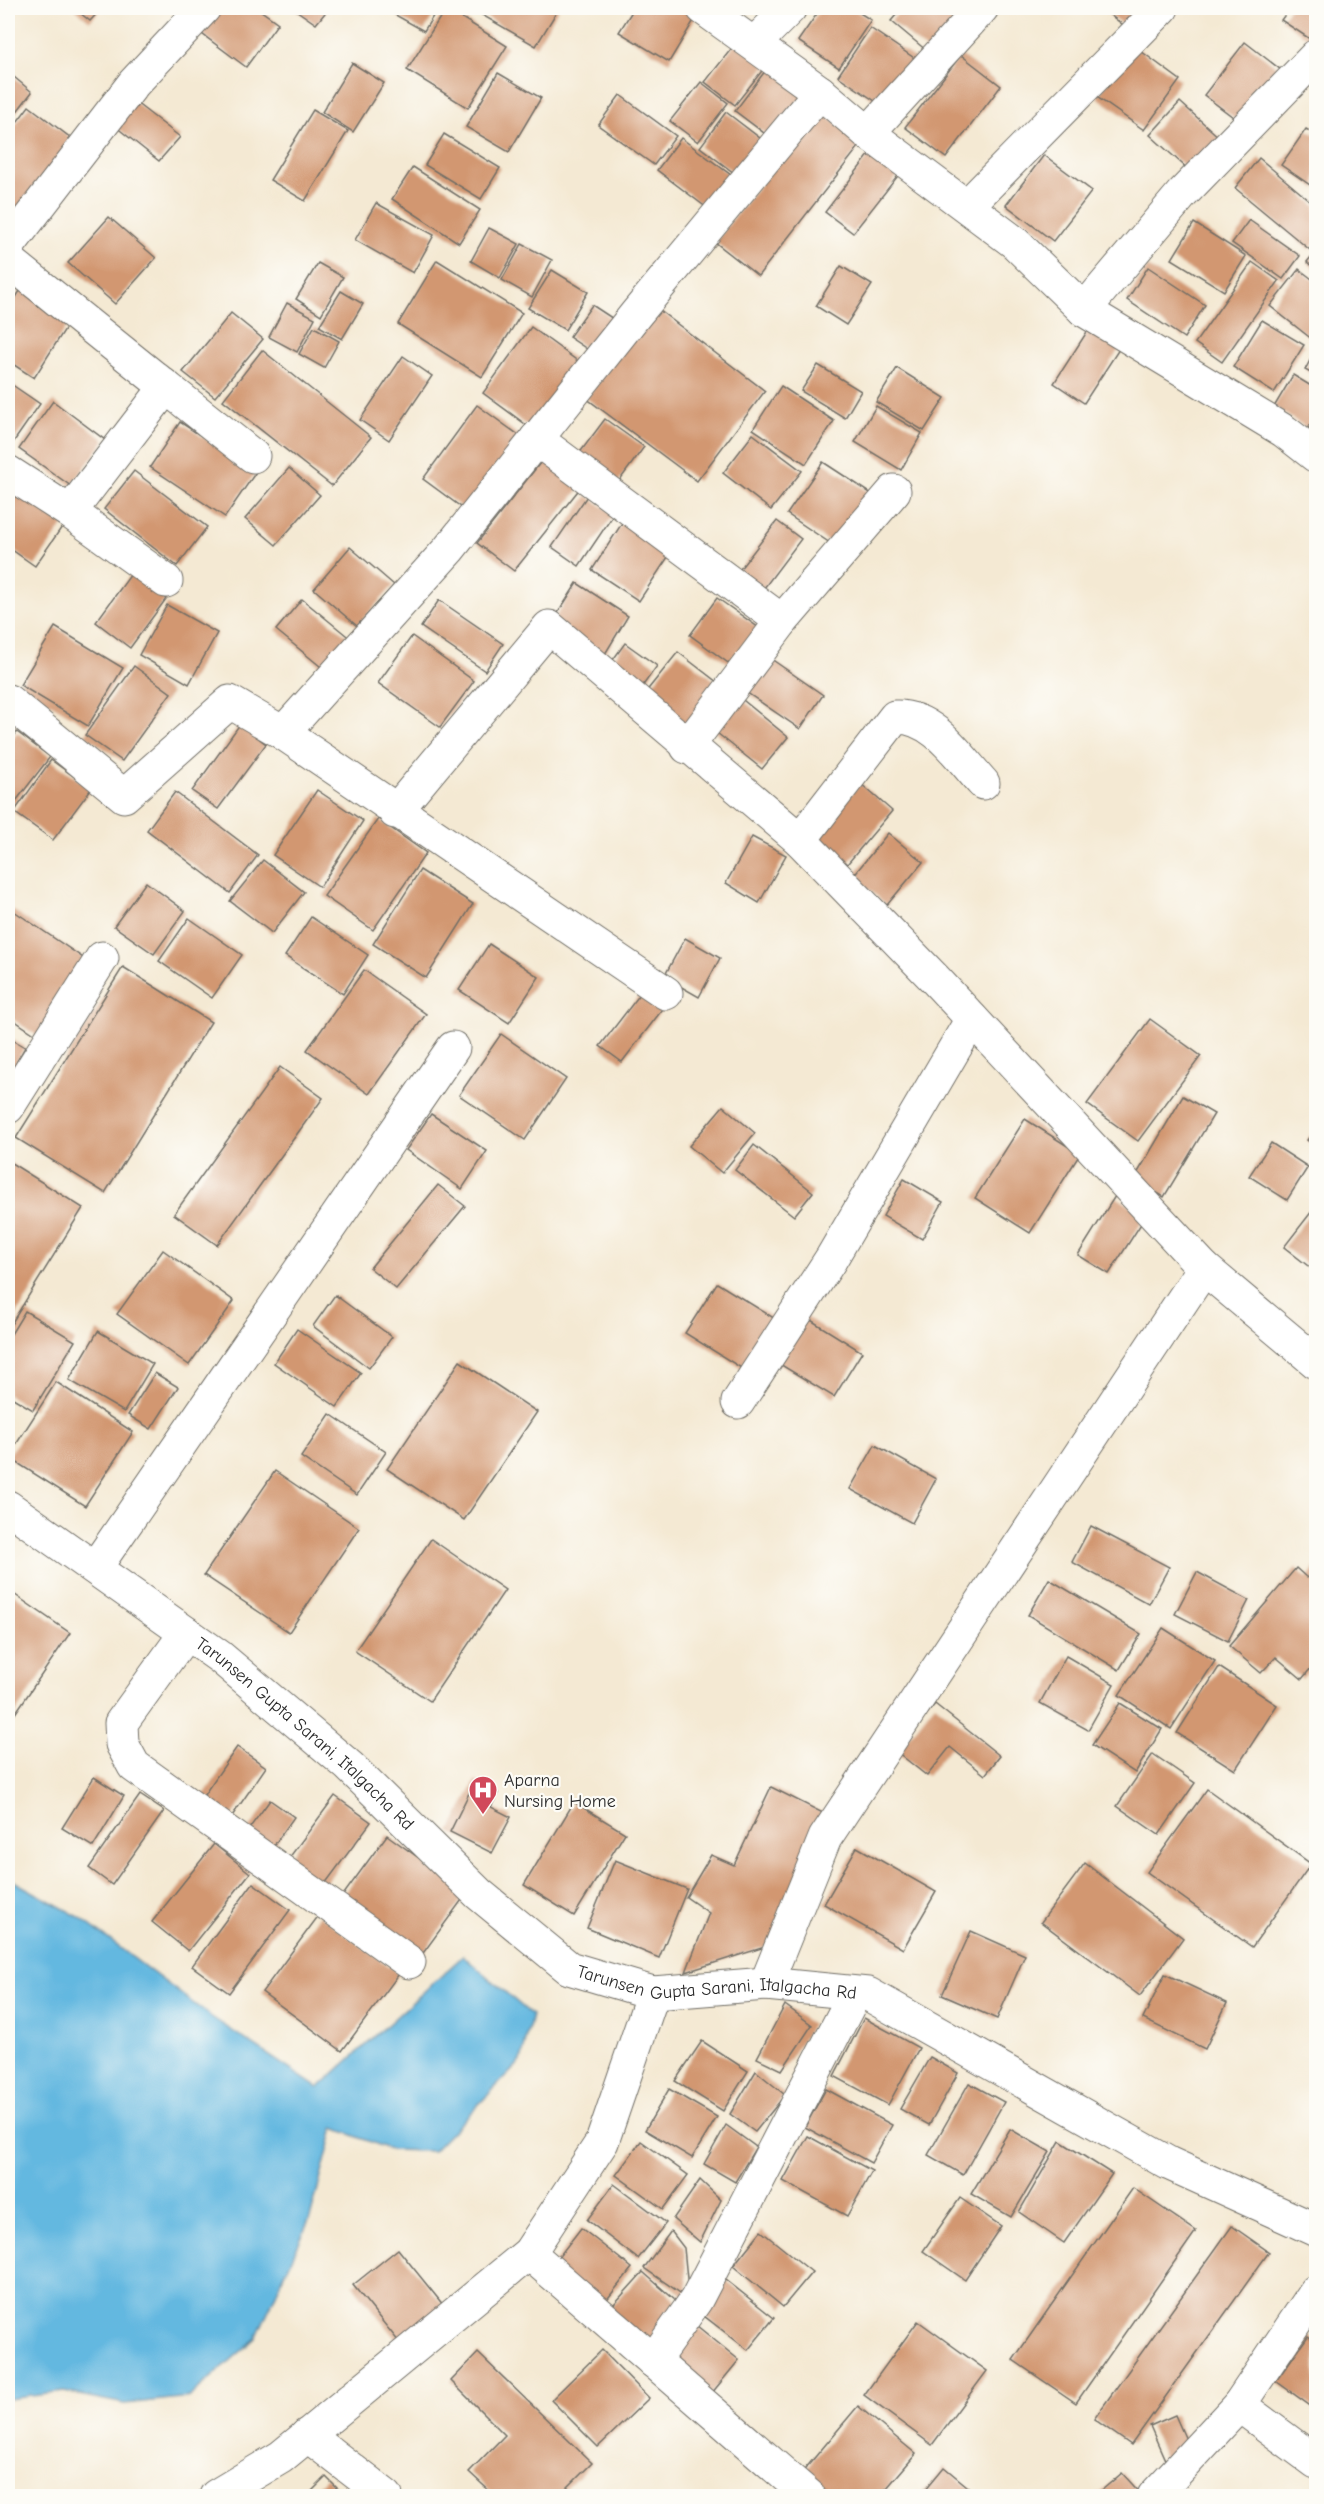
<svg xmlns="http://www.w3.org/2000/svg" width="1324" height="2504" viewBox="0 0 1324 2504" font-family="'Comic Neue',sans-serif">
<rect width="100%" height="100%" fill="#fdfcf7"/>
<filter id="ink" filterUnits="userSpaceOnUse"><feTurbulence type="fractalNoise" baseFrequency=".0167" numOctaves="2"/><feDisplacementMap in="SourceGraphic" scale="12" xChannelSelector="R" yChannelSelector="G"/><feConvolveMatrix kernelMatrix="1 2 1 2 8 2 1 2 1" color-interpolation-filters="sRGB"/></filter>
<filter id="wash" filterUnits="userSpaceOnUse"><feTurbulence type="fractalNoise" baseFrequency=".008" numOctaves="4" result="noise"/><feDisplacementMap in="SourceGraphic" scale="24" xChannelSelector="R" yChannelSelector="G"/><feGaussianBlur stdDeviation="1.35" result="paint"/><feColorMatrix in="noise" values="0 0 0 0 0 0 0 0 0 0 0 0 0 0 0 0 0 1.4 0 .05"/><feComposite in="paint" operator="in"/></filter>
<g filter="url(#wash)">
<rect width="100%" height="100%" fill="#f4e9d3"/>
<polygon fill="#64b8e0" stroke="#487286" stroke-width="1.5" points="8,1878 79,1917 210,2016 318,2088 463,1956 532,2015 521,2061 433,2151 392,2150 334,2128 310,2218 256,2338 189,2397 125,2404 64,2392 8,2399"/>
<g id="blocks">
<g fill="#d29771">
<polygon points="74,8 102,8 90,21"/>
<polygon points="215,8 257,8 278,23 246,67 198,31"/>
<polygon points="293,8 329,8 316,24"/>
<polygon points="383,8 438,8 424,31"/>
<polygon points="446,8 507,46 468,108 407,70"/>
<polygon points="470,8 559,8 536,46"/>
<polygon points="634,8 692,8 699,12 669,62 619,32"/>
<polygon points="821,8 852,8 871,20 839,68 798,41"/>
<polygon points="902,8 967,8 933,56 891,21"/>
<polygon points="1101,8 1156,8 1135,34"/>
<polygon points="1290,8 1316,8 1316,43 1281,20"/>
<polygon points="870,28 920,62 887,109 838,76"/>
<polygon points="739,39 769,62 735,105 705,82"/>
<polygon points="1245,42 1285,73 1245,126 1204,95"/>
<polygon points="1134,46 1180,80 1144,130 1097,97"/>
<polygon points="961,55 1001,86 946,158 905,127"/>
<polygon points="772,62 809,90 772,139 735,111"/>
<polygon points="352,63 384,83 353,132 322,112"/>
<polygon points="8,72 32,92 8,123"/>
<polygon points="498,73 541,98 509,152 466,127"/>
<polygon points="701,82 728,103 698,142 670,121"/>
<polygon points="620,95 676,136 654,165 598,125"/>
<polygon points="131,99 180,137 159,161 111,123"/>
<polygon points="1180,102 1221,139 1191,172 1150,135"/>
<polygon points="29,106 80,145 8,239 8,134"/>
<polygon points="819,109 862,143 758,276 715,242"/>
<polygon points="313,110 348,131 305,201 270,180"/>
<polygon points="726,112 765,142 738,176 700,147"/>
<polygon points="1306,129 1316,135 1316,189 1281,165"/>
<polygon points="444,134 500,168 481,199 425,165"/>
<polygon points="681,138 735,178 711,211 657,170"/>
<polygon points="873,150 901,172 853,233 825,212"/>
<polygon points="1044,155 1092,191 1053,241 1006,205"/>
<polygon points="1259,158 1316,206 1316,241 1310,250 1235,188"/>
<polygon points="413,167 480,210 459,243 392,199"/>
<polygon points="376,203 434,235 413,273 355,240"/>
<polygon points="109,217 156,258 115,304 68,263"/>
<polygon points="1249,220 1300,256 1283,279 1232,243"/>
<polygon points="1194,223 1246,256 1224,291 1172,259"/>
<polygon points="489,228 519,244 500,278 471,261"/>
<polygon points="522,244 552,260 532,297 502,280"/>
<polygon points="1316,251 1316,270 1307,262"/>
<polygon points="437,260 522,313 482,377 398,324"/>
<polygon points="1252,262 1279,281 1222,362 1195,343"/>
<polygon points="318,263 343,277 321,315 296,299"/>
<polygon points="841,266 872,285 846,325 816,306"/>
<polygon points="1148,267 1205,305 1184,338 1127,300"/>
<polygon points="1299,269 1316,282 1316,336 1313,340 1270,306"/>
<polygon points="552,270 588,292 565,330 528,308"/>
<polygon points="23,286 72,318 34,378 8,361 8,310"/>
<polygon points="341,291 363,304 342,339 319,326"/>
<polygon points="287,303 315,318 297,352 269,337"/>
<polygon points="592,305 621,324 599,357 569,337"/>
<polygon points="655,307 765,391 697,481 586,398"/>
<polygon points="231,313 263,339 215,397 183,372"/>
<polygon points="1262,320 1304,345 1274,393 1233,367"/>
<polygon points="1092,324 1123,343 1084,403 1054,383"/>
<polygon points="314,327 339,341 324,368 299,354"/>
<polygon points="531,327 583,365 536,432 483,393"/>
<polygon points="1316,349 1316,376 1305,370"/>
<polygon points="262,350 371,437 332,486 223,400"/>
<polygon points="403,356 432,376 389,440 360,420"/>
<polygon points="818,365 861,391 845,418 801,391"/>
<polygon points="897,368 945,398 924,431 876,402"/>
<polygon points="1293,375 1316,389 1316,415 1308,429 1274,407"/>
<polygon points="8,382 40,404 10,447 8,445"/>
<polygon points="781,386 834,421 806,464 753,429"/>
<polygon points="53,401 105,440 71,486 19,449"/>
<polygon points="477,405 527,441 472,515 423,479"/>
<polygon points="876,406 922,433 901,470 855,442"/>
<polygon points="605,419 644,447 614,488 575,459"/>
<polygon points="180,422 256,472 225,517 150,467"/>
<polygon points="753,434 802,471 771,510 723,473"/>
<polygon points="548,453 585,482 514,571 477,543"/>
<polygon points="823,462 875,496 839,549 787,514"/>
<polygon points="289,468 320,495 276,545 245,519"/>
<polygon points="134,471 207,527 177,566 104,509"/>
<polygon points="17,493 64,524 35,566 8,547 8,506"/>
<polygon points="587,496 614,514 579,566 552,547"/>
<polygon points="624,520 672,551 639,601 592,570"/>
<polygon points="777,521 801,539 758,596 733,578"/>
<polygon points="350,547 394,585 357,626 314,589"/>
<polygon points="131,574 166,599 130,648 96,622"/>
<polygon points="577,583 628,616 602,659 549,627"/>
<polygon points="717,598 759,628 731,665 690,635"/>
<polygon points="302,599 352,640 326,671 276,630"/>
<polygon points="439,600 503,644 485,671 421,627"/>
<polygon points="167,605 217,633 189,684 139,655"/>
<polygon points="55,627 123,668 88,726 20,685"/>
<polygon points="412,636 474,681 440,727 378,683"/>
<polygon points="625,643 657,666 639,691 607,668"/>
<polygon points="678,652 722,686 690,728 645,693"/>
<polygon points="764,654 823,695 800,729 740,688"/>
<polygon points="134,666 171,693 122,761 85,735"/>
<polygon points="738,696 788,737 762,769 712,729"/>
<polygon points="240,724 266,744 218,809 192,791"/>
<polygon points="17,732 50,757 9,810 8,745"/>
<polygon points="51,760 91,789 53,840 14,812"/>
<polygon points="860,783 892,811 843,869 811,841"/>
<polygon points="317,790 363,821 320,887 273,855"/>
<polygon points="175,792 258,855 230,893 147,830"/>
<polygon points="378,819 426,853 373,930 324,896"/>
<polygon points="888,833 923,862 887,905 853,876"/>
<polygon points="752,837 786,855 759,903 726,883"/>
<polygon points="263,860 304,892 272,933 230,901"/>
<polygon points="420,870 473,904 426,978 373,944"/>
<polygon points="146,882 185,911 154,954 114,926"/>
<polygon points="8,907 92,964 42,1039 8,1016"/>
<polygon points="311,917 368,955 343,994 285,956"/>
<polygon points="189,918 242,955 212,998 159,961"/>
<polygon points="685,938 720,958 699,997 664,977"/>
<polygon points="489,944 539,977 509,1023 459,990"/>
<polygon points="123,967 211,1022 105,1193 16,1138"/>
<polygon points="364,970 426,1014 369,1094 307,1050"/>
<polygon points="644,989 665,1006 622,1062 600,1046"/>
<polygon points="1150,1019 1201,1056 1138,1141 1087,1104"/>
<polygon points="501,1034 566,1079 525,1140 459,1095"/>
<polygon points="8,1037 25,1047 8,1077"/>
<polygon points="280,1067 323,1098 217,1245 174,1214"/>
<polygon points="1183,1096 1214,1114 1164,1197 1134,1179"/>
<polygon points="723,1106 755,1133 722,1173 689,1146"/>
<polygon points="431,1114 487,1151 462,1189 406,1150"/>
<polygon points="1025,1119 1080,1154 1030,1233 975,1198"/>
<polygon points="1316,1128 1316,1147 1307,1140"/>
<polygon points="1271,1143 1308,1167 1287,1200 1249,1176"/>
<polygon points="754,1145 813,1192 794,1216 735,1170"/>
<polygon points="8,1161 83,1208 8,1329"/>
<polygon points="904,1179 943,1202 922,1239 883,1216"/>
<polygon points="438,1185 465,1206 396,1289 370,1268"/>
<polygon points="1115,1196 1146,1216 1109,1274 1078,1255"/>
<polygon points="1316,1206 1316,1263 1312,1269 1284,1247"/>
<polygon points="163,1250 234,1301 189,1365 117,1314"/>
<polygon points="717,1283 777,1320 746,1371 685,1333"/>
<polygon points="335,1295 392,1337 369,1368 313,1326"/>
<polygon points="25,1311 75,1341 33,1410 8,1395 8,1339"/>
<polygon points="801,1314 862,1352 834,1397 773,1360"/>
<polygon points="297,1329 361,1373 337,1407 274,1363"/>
<polygon points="98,1331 153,1364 124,1412 69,1380"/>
<polygon points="460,1361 537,1412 464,1520 387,1469"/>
<polygon points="155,1373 178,1387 151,1429 128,1415"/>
<polygon points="56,1382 133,1432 85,1506 8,1457"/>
<polygon points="330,1414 386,1452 357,1495 301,1457"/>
<polygon points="875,1445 936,1479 912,1523 850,1489"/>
<polygon points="275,1471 359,1528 289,1632 204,1575"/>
<polygon points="1091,1526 1169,1567 1149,1604 1072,1562"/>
<polygon points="431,1539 505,1590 430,1701 355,1651"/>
<polygon points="1316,1566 1316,1662 1302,1679 1276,1657 1261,1673 1229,1646 1296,1568 1307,1578"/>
<polygon points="1197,1572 1249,1600 1228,1641 1175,1614"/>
<polygon points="1049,1579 1141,1634 1119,1670 1028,1615"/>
<polygon points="8,1590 70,1633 8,1724"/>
<polygon points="1163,1628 1215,1661 1171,1729 1119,1695"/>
<polygon points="1066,1656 1114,1684 1088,1730 1040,1703"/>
<polygon points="1219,1667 1277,1705 1235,1770 1177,1733"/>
<polygon points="1120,1703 1162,1729 1135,1773 1092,1745"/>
<polygon points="935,1704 1000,1756 985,1775 950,1747 927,1776 897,1752"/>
<polygon points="237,1747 266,1767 228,1822 199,1802"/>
<polygon points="1153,1754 1195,1783 1159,1835 1117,1806"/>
<polygon points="94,1777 124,1796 93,1847 62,1828"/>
<polygon points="475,1781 498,1793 491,1807 511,1817 492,1853 450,1832"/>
<polygon points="771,1787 827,1815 774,1944 686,1972 709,1913 686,1897 711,1855 734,1865"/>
<polygon points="1207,1789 1311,1864 1252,1947 1147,1872"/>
<polygon points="140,1795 164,1811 112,1885 89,1868"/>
<polygon points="335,1796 371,1822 322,1888 286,1862"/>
<polygon points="270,1800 294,1817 268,1854 243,1837"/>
<polygon points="574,1802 625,1833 574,1916 524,1885"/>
<polygon points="387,1835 467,1893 421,1956 341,1898"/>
<polygon points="214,1844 250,1873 188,1951 152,1922"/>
<polygon points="857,1847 936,1892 903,1949 824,1904"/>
<polygon points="615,1860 687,1889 659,1958 587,1928"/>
<polygon points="1085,1863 1183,1938 1140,1996 1041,1922"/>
<polygon points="253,1883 290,1910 229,1993 192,1966"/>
<polygon points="319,1915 399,1974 342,2051 262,1992"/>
<polygon points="971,1931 1025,1955 997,2019 942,1995"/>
<polygon points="1165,1974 1227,2003 1205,2049 1143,2019"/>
<polygon points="785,2005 812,2025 782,2070 757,2058"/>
<polygon points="864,2018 919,2048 888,2105 834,2076"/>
<polygon points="702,2041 748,2071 723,2111 675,2081"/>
<polygon points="930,2057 958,2073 929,2125 900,2109"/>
<polygon points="756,2071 785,2095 755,2132 730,2114"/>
<polygon points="969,2083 1004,2102 963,2175 928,2155"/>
<polygon points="669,2089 717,2117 692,2158 645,2130"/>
<polygon points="826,2089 892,2125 871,2163 805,2127"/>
<polygon points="726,2125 756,2147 735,2182 704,2164"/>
<polygon points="1010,2129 1050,2152 1011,2217 971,2194"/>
<polygon points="808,2136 872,2171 847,2216 783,2181"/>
<polygon points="641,2141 688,2175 663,2209 616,2175"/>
<polygon points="1060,2141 1112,2174 1064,2243 1019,2212"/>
<polygon points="700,2180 721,2200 700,2242 673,2219"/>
<polygon points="614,2184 666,2223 638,2259 587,2220"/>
<polygon points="1133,2188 1196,2231 1076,2403 1013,2360"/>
<polygon points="960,2198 1001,2226 965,2280 923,2251"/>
<polygon points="1232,2226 1269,2252 1131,2445 1094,2419"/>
<polygon points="581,2228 632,2268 601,2307 550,2268"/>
<polygon points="671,2231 684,2248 689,2299 644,2268"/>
<polygon points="761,2231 812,2272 783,2307 733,2266"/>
<polygon points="398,2249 444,2306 399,2342 353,2285"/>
<polygon points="643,2272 684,2308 648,2349 606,2313"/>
<polygon points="721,2276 774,2318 748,2350 695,2309"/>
<polygon points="691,2321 739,2360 707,2399 659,2359"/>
<polygon points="918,2321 987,2371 932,2445 864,2395"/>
<polygon points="1308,2336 1316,2342 1316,2410 1276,2381"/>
<polygon points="602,2350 649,2398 598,2447 551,2400"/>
<polygon points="478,2353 592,2463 559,2496 495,2496 469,2472 505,2435 451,2381"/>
<polygon points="858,2406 916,2454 880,2496 825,2496 800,2475"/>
<polygon points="1175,2415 1191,2451 1166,2462 1150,2426"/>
<polygon points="944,2467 979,2496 920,2496"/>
<polygon points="1122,2473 1143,2496 1095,2496"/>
<polygon points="326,2477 345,2496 307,2496"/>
</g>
</g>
</g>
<g filter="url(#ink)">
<use href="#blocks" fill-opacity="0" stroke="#716e66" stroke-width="1.5"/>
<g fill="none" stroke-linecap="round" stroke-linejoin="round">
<g stroke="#716e66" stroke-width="35">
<g id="minor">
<polyline points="703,8 820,92 868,133 1014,242 1084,310 1284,431 1316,456"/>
<polyline points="754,44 790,8"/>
<polyline points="868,133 982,8"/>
<polyline points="967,206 1162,8"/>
<polyline points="8,246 134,83 204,8"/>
<polyline points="8,260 166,387"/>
<polyline points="1084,310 1182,194 1316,56"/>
<polyline points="536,439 782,621 687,747"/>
<polyline points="8,472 70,512 166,387 253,456"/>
<polyline points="70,512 166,581"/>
<polyline points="782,621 894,491"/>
<polyline points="8,701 124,796 230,702 283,733 449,549 636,314 820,92"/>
<polyline points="283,733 666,993"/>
<polyline points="395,812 549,627 800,840 935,979 1204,1268 825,1838 766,1984"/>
<path d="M 800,840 L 895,717 C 933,715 959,757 983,783"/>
<polyline points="8,1107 102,958"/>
<polyline points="1204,1268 1316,1362"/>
<polyline points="738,1402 831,1259 972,1019"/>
<polyline points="95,1568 453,1048"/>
<polyline points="186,1633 121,1723 122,1744 134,1766 409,1962"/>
<polyline points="529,2253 809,2496"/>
<polyline points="653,2361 696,2300 854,1995"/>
<polyline points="307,2435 386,2496"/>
<polyline points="216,2496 281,2457 529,2253 602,2142 653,1993"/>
<polyline points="1154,2496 1239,2405"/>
</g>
</g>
<g stroke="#716e66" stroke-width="35">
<g id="tertiary">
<path id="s1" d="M 8,1507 L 220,1657 L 349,1766 L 479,1894 L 569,1968 L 653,1993 L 766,1984 L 868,1994 L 1168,2163 L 1316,2230"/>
<polyline points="1316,2291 1239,2405 1316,2462"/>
</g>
</g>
<use href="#minor" stroke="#fff" stroke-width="33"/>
<use href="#tertiary" stroke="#fff" stroke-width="33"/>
</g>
</g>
<defs>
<g id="hospital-pin" transform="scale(1.5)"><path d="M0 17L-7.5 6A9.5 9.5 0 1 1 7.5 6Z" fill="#d1495b" stroke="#fdfcf7"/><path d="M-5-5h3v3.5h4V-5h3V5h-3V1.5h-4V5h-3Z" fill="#fff"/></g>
</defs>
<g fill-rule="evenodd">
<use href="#hospital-pin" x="483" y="1790"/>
</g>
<g text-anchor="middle" stroke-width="4.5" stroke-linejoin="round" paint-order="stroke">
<g font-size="18" fill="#2b2b2b" stroke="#fdfcf7">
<text dy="6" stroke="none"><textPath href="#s1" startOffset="374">Tarunsen Gupta Sarani, Italgacha Rd</textPath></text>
<text dy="6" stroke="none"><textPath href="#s1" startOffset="878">Tarunsen Gupta Sarani, Italgacha Rd</textPath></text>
</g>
<g font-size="18" fill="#2b2b2b" stroke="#fdfcf7" text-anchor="start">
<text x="504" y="1786">Aparna<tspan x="504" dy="21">Nursing Home</tspan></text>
</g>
</g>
<rect width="1324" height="2504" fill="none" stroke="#fdfcf7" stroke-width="30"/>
</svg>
